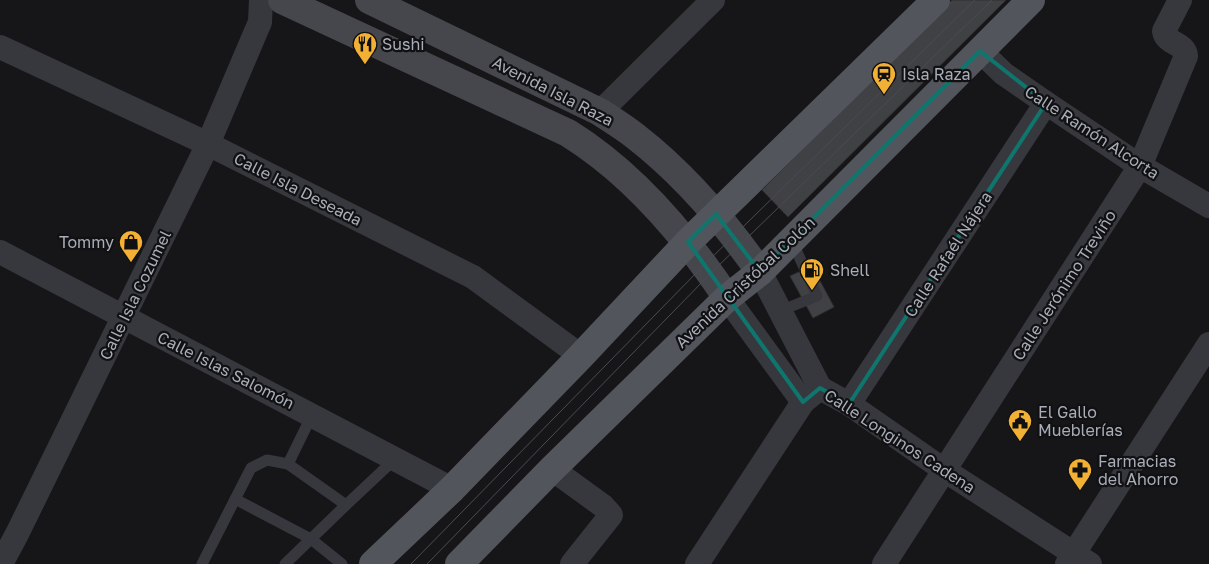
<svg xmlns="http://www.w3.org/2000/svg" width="1209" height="564" viewBox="0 0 1209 564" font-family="'Golos Text',sans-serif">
<rect width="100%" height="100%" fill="#161618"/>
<g fill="#404145" stroke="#303034">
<polygon points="952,0 1006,0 788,217 762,190"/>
<polygon points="812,266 834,307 813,318 790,276"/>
</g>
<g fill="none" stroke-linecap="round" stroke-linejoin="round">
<g stroke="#37383d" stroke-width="11">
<polyline points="780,311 817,296 792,241"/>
<polyline points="312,415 288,464 346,505 395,459"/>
<polyline points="235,499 311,539 342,564"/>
<polyline points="202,564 251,468 267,460 288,464"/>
<polyline points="285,564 346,505"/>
</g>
<g stroke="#37383d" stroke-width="24">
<polyline points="0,47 208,144 473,277 581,356"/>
<polyline points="980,51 1004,74 1046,103 1140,166 1209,206"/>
<polyline points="600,112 713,0"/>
<polyline points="0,252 452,489"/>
<polyline points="760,272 820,388 849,404 944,470 1090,564"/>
<polyline points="727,298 803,402"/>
<polyline points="849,404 1046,103"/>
<polyline points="552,469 603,506 611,515 572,564"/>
<polyline points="1,564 18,532 208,144 260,22 261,0"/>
<polyline points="697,564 803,402 820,388"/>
<path d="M 884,564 L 1140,166 L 1186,56 C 1185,42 1166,45 1164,31 L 1180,0"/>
<polyline points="1067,564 1209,344"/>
</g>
<g stroke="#45474d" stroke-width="28">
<path d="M 282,0 L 568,133 C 634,174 685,235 727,298"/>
<path d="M 369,0 L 600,112 C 612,120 624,127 635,136 C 684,174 725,222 760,272"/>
</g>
<g stroke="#53555c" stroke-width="28">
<polyline points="373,564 452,489 581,356 688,242 936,0"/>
<polyline points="459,564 552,469 727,298 760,272 1031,0"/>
</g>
<g stroke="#4a4c52" stroke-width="1">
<polyline points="411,564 704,265 975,0"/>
<polyline points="427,564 711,273 992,0"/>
</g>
</g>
<path fill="none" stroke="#0f766e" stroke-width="4" stroke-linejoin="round" d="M 980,51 L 1046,103 L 849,404 L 820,388 L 803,402 L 688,242 L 716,214 L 760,272 Z"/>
<defs>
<g id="restaurant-pin" transform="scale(1.25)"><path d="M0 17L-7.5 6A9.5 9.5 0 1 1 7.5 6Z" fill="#f2b134" stroke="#111113"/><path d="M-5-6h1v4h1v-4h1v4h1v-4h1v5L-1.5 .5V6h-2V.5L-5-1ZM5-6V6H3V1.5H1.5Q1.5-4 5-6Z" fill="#111"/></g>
<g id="station-pin" transform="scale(1.25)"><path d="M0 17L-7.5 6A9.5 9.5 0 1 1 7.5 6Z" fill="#f2b134" stroke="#111113"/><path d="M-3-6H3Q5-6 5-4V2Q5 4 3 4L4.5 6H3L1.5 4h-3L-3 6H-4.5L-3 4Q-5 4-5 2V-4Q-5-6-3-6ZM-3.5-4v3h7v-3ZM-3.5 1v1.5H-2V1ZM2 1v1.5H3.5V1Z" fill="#111"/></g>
<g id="shop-pin" transform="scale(1.25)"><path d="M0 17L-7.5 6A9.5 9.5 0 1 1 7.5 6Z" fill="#f2b134" stroke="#111113"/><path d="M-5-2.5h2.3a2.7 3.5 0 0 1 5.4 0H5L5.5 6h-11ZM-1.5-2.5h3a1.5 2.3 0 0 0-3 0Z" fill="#111"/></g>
<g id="fuel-pin" transform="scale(1.25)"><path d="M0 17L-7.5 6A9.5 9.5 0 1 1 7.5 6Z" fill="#f2b134" stroke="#111113"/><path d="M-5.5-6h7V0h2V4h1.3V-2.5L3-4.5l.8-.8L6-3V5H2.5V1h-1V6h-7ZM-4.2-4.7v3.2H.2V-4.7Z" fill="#111"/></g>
<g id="civic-pin" transform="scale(1.25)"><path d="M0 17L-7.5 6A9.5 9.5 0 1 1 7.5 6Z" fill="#f2b134" stroke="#111113"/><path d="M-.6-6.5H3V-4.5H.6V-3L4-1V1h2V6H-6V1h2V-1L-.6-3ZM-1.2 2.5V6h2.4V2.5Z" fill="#111"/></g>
<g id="pharmacy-pin" transform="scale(1.25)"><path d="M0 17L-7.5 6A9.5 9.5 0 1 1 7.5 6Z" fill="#f2b134" stroke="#111113"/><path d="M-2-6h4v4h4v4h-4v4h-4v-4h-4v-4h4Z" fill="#111"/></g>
</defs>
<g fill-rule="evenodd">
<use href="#restaurant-pin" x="365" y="44"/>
<use href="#station-pin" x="884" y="74"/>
<use href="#shop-pin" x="131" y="242"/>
<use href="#fuel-pin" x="812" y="270"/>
<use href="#civic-pin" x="1020" y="421"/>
<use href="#pharmacy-pin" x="1080" y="470"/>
</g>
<g text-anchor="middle" stroke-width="4.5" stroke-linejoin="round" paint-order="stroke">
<g font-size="16" fill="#a8adb8" stroke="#111113" text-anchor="start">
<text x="382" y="50">Sushi</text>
<text x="902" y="80">Isla Raza</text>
<text x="114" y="248" text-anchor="end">Tommy</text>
<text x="830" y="276">Shell</text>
<text x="1038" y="418">El Gallo<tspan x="1038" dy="18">Mueblerías</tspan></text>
<text x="1098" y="467">Farmacias<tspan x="1098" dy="18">del Ahorro</tspan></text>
</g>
<g font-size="16" fill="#a8adb8" stroke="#111113">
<text transform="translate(553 91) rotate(27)" y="6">Avenida Isla Raza</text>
<text transform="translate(1092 132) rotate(33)" y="6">Calle Ramón Alcorta</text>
<text transform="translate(298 189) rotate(27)" y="6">Calle Isla Deseada</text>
<text transform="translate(948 254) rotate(-57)" y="6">Calle Rafaél Nájera</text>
<text transform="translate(745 282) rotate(-43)" y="6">Avenida Cristóbal Colón</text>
<text transform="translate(1064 285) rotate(-57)" y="6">Calle Jerónimo Treviño</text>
<text transform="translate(135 295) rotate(-64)" y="6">Calle Isla Cozumel</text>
<text transform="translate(226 370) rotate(27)" y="6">Calle Islas Salomón</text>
<text transform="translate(900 441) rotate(33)" y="6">Calle Longinos Cadena</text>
</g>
</g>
</svg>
